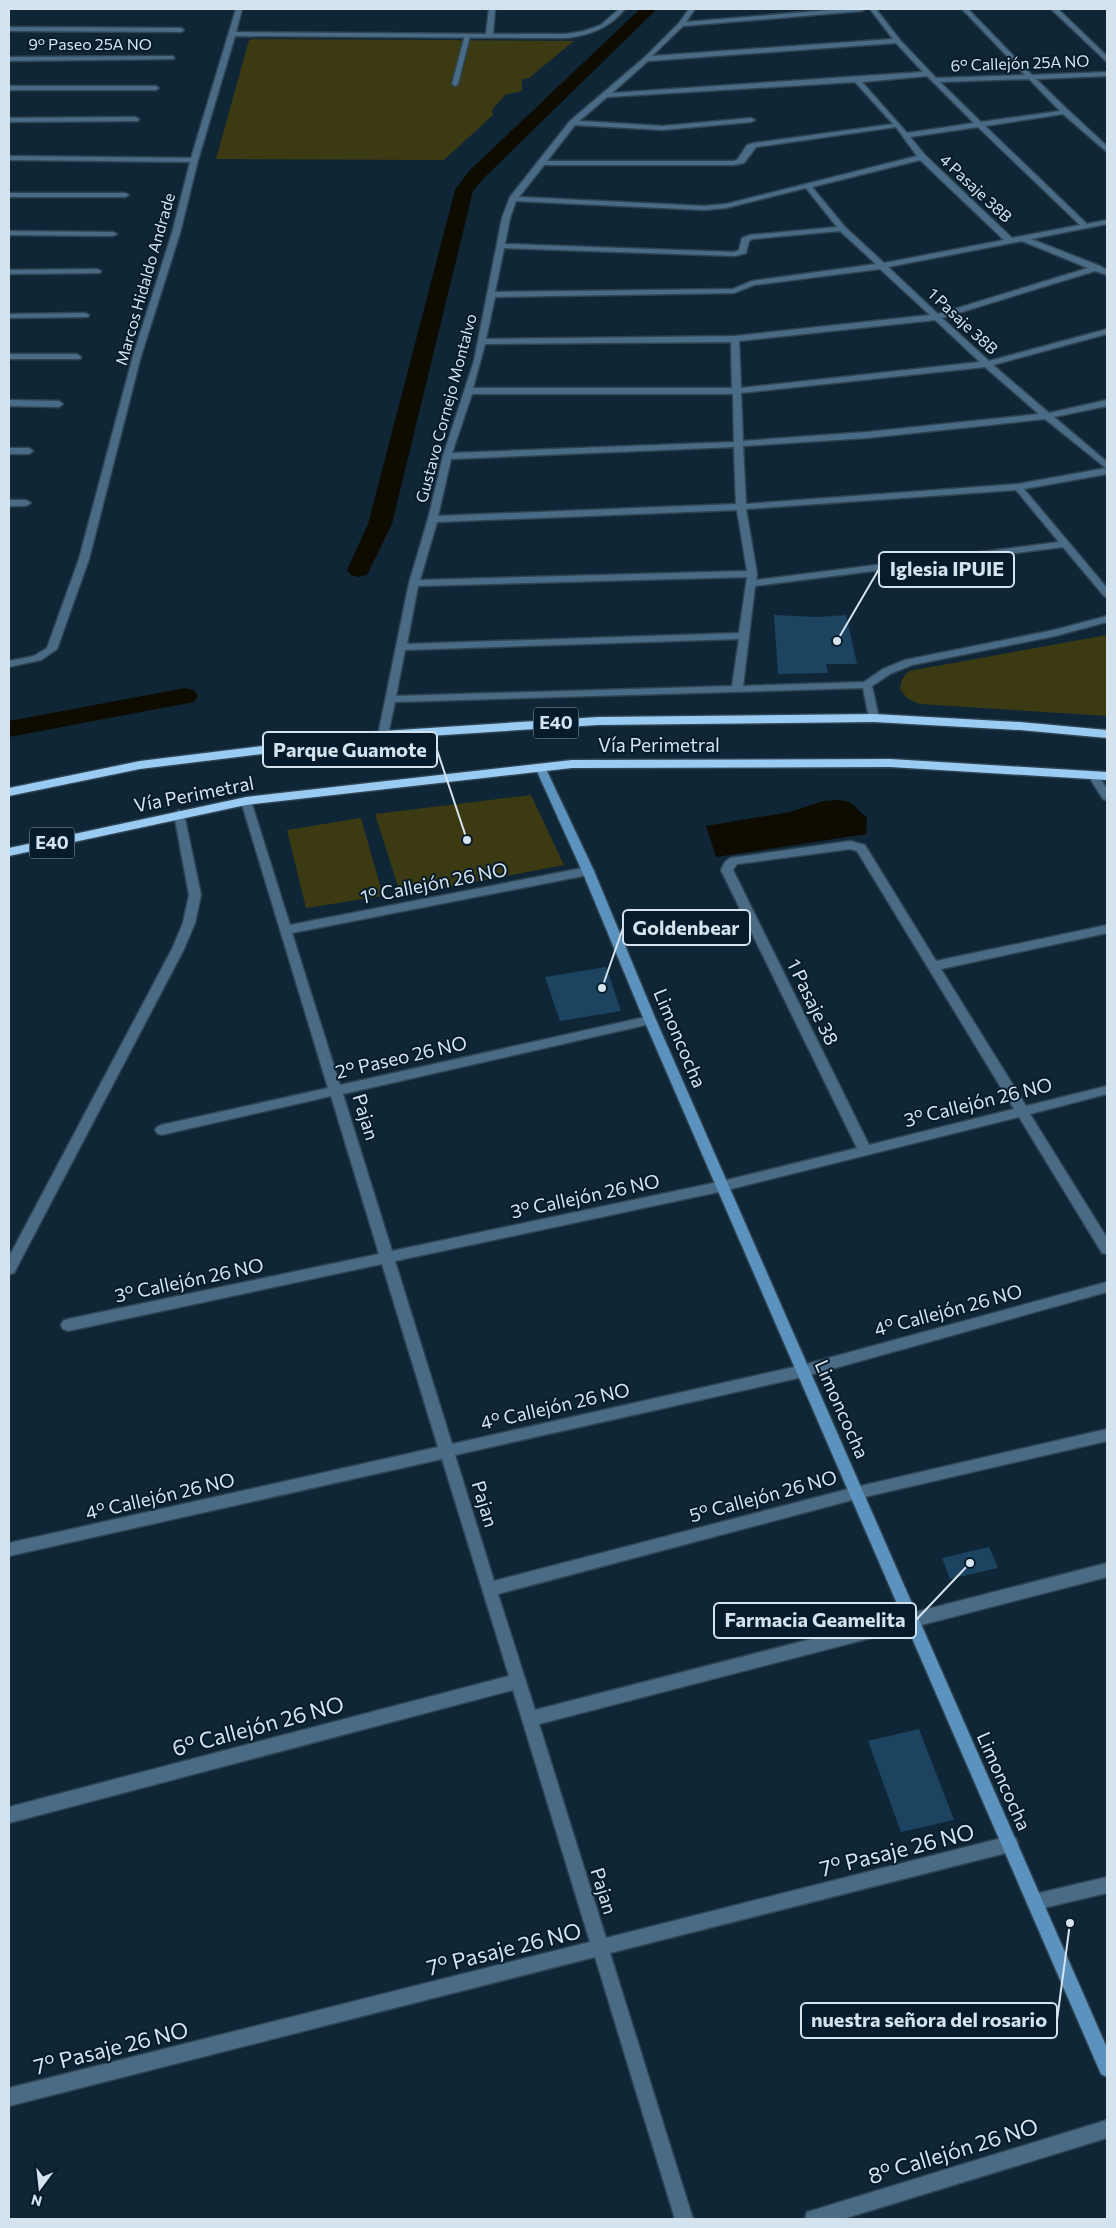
<svg xmlns="http://www.w3.org/2000/svg" width="1116" height="2228" viewBox="0 0 1116 2228" font-family="Commissioner,sans-serif">
<rect width="100%" height="100%" fill="#0f2636"/>
<g fill="#3b3a13">
<polygon points="253,39 574,41 529,78 522,79 522,91 505,95 492,110 493,115 444,160 216,159 249,40"/>
<polygon points="1107,635 1107,716 920,704 908,699 900,689 902,679 909,671"/>
<polygon points="531,795 564,865 401,896 375,814"/>
<polygon points="361,818 383,896 306,908 287,830"/>
</g>
<polygon fill="#0e0c00" points="839,800 850,802 867,818 866,834 716,857 706,826 790,812 823,801"/>
<g fill="none" stroke-linecap="round" stroke-linejoin="round">
<g fill="#0e0c00" fill-rule="evenodd">
<polygon points="640,9 657,9 483,179 473,191 392,524 367,575 359,577 351,575 347,570 368,524 455,190 469,171"/>
<polygon points="185,688 194,690 198,696 194,702 9,737 9,721"/>
</g>
</g>
<g fill="#1c4461">
<polygon points="774,615 818,617 846,615 857,664 826,664 828,673 778,674"/>
<polygon points="606,967 621,1011 560,1021 545,977"/>
<polygon points="989,1547 998,1568 950,1579 942,1558"/>
<polygon points="919,1729 954,1820 901,1832 868,1741"/>
</g>
<g fill="none" stroke-linecap="round" stroke-linejoin="round">
<g stroke="#2f4453" stroke-width="3">
<polygon id="lane" points="465,35 470,36 458,84 455,86 452,84"/>
</g>
<g stroke="#2f4453" stroke-width="3">
<g id="street">
<path d="M 236,9 L 242,9 L 236,32 L 486,34 L 489,9 L 495,9 L 493,34 L 566,34 L 584,31 L 601,25 L 619,9 L 625,9 C 609,28 591,35 566,38 L 235,36 L 198,160 L 180,233 L 141,356 L 89,559 L 57,649 L 41,660 L 9,667 L 9,661 L 34,656 L 47,648 L 79,559 L 133,356 L 172,233 L 190,162 L 9,160 L 9,156 L 191,158 Z"/>
<path d="M 689,9 L 695,9 L 686,22 L 841,9 L 865,9 L 862,11 L 683,26 L 652,56 L 893,39 L 870,9 L 876,9 L 900,40 L 936,78 L 1025,75 L 962,9 L 968,9 L 1032,75 L 1107,72 L 1107,76 L 1036,79 L 1068,110 L 1107,146 L 1107,152 L 1063,114 L 985,126 L 1087,224 L 1107,220 L 1107,224 L 1031,239 L 1100,266 L 1107,270 L 1107,275 L 1095,271 L 942,318 L 989,361 L 1107,329 L 1107,334 L 993,365 L 1049,413 L 1107,400 L 1107,406 L 1054,417 L 1107,462 L 1107,474 L 1024,489 L 1107,588 L 1107,597 L 1104,596 L 1063,547 L 755,586 L 743,686 L 864,682 L 883,669 L 905,660 L 1054,630 L 1107,616 L 1107,622 L 1055,636 L 912,665 L 890,674 L 872,686 L 879,718 L 874,721 L 869,718 L 863,688 L 395,702 L 388,735 L 383,738 L 379,737 L 378,735 L 409,583 L 428,519 L 443,456 L 474,361 L 502,218 L 510,197 L 570,121 L 644,58 L 679,23 ZM 896,43 L 923,72 L 612,93 L 648,61 ZM 927,76 L 974,123 L 907,133 L 862,82 ZM 1029,79 L 1060,111 L 981,122 L 940,82 ZM 855,82 L 893,124 L 754,143 L 747,145 L 738,159 L 734,161 L 547,161 L 575,125 L 663,130 L 751,122 L 755,120 L 751,118 L 663,126 L 579,121 L 607,97 ZM 896,127 L 917,156 L 726,204 L 704,206 L 519,197 L 544,165 L 734,165 L 744,163 L 756,147 ZM 978,127 L 1080,225 L 1012,238 L 925,155 L 910,137 ZM 920,160 L 1004,240 L 884,263 L 845,227 L 812,187 ZM 806,188 L 837,227 L 750,235 L 742,238 L 739,250 L 734,252 L 505,244 L 510,218 L 516,201 L 704,210 L 726,208 ZM 840,231 L 876,264 L 752,281 L 733,289 L 495,292 L 504,248 L 735,256 L 746,253 L 749,241 L 752,239 ZM 1022,241 L 1088,268 L 938,314 L 888,267 ZM 880,269 L 930,315 L 735,336 L 486,339 L 495,297 L 734,293 L 754,285 ZM 935,320 L 980,362 L 741,388 L 739,341 ZM 731,342 L 732,388 L 473,388 L 485,344 ZM 985,367 L 1039,414 L 867,432 L 743,441 L 741,393 ZM 472,394 L 733,394 L 734,442 L 452,453 ZM 1045,419 L 1106,468 L 1018,484 L 746,504 L 743,446 L 867,438 ZM 734,447 L 736,504 L 438,516 L 451,459 ZM 1016,490 L 1059,542 L 756,580 L 757,574 L 746,509 ZM 737,510 L 747,571 L 420,580 L 437,522 ZM 747,577 L 739,633 L 407,644 L 418,586 ZM 739,639 L 732,686 L 396,696 L 405,650 Z"/>
<polygon points="1051,9 1058,9 1107,56 1107,62"/>
<polygon points="9,27 181,28 184,30 181,32 9,31"/>
<polygon points="172,56 174,57 174,59 9,61 9,57"/>
<polygon points="9,86 156,86 159,88 156,90 9,90"/>
<polygon points="135,117 139,119 138,121 9,122 9,118"/>
<polygon points="9,193 125,193 129,195 125,197 9,197"/>
<polygon points="9,231 113,232 117,234 113,236 9,235"/>
<polygon points="97,269 101,271 100,273 9,274 9,270"/>
<polygon points="85,313 89,315 88,317 9,318 9,314"/>
<polygon points="77,354 81,357 80,359 9,359 9,354"/>
<polygon points="9,400 59,401 63,404 59,407 9,406"/>
<polygon points="9,448 29,448 33,451 29,454 9,454"/>
<polygon points="9,500 26,500 31,503 26,506 9,506"/>
<polygon points="1092,771 1096,772 1107,789 1107,800 1103,799 1087,774"/>
<path d="M 246,798 L 251,801 L 290,925 L 588,867 L 594,871 L 588,875 L 292,933 L 340,1085 L 650,1016 L 656,1020 L 650,1024 L 343,1094 L 392,1251 L 723,1181 L 857,1148 L 721,870 L 725,862 L 730,858 L 850,841 L 865,845 L 936,961 L 1107,925 L 1107,933 L 941,969 L 1026,1106 L 1107,1086 L 1107,1094 L 1030,1114 L 1107,1238 L 1107,1254 L 1102,1253 L 1019,1117 L 723,1191 L 395,1261 L 452,1444 L 803,1365 L 1107,1282 L 1107,1292 L 803,1377 L 455,1455 L 494,1581 L 856,1487 L 1107,1429 L 1107,1441 L 856,1499 L 498,1594 L 535,1710 L 1107,1563 L 1107,1577 L 539,1724 L 606,1938 L 1010,1836 L 1016,1838 L 1018,1844 L 1016,1850 L 1010,1852 L 610,1953 L 693,2219 L 675,2219 L 595,1957 L 9,2106 L 9,2088 L 590,1942 L 513,1690 L 9,1823 L 9,1807 L 509,1676 L 442,1459 L 9,1556 L 9,1543 L 438,1447 L 382,1264 L 68,1331 L 63,1329 L 61,1325 L 63,1321 L 68,1319 L 379,1254 L 331,1096 L 161,1135 L 157,1133 L 155,1130 L 157,1127 L 161,1125 L 328,1088 L 241,801 ZM 850,849 L 857,851 L 1014,1109 L 869,1145 L 733,870 L 737,864 Z"/>
<polygon points="179,810 184,814 201,895 195,923 184,949 14,1273 9,1274 9,1257 172,949 183,923 189,895 174,814"/>
<polygon points="1107,1877 1107,1893 1035,1910 1029,1908 1027,1902 1029,1896 1035,1894"/>
<polygon points="1107,2120 1107,2138 843,2219 805,2219 807,2212 814,2210"/>
</g>
</g>
<g stroke="#2f4453" stroke-width="3">
<polygon id="secondary" points="540,764 545,767 594,871 656,1020 1107,2048 1107,2077 1101,2074 644,1020 582,871 535,767"/>
</g>
<g stroke="#2f4453" stroke-width="3">
<g id="highway">
<polygon points="874,714 1020,722 1107,730 1107,738 1020,730 874,722 598,725 383,739 140,769 9,796 9,788 140,761 383,731 598,717"/>
<polygon points="890,759 1107,772 1107,780 890,767 572,768 246,805 9,856 9,848 246,797 572,760"/>
</g>
</g>
<use href="#lane" fill="#496b85" fill-rule="evenodd"/>
<use href="#street" fill="#496b85" fill-rule="evenodd"/>
<use href="#secondary" fill="#5c93be" fill-rule="evenodd"/>
<use href="#highway" fill="#9acbf3" fill-rule="evenodd"/>
</g>
<g text-anchor="middle" stroke-width="4" stroke-linejoin="round" paint-order="stroke">
<g font-size="16" fill="#d5e3ee" stroke="#061c2c">
<text x="90" y="50">9º Paseo 25A NO</text>
<text transform="translate(1020 63) rotate(-2)" y="6">6° Callejón 25A NO</text>
<text transform="translate(976 188) rotate(43)" y="6">4 Pasaje 38B</text>
<text transform="translate(145 279) rotate(-74)" y="6">Marcos Hidaldo Andrade</text>
<text transform="translate(963 321) rotate(43)" y="6">1 Pasaje 38B</text>
<text transform="translate(446 408) rotate(-75)" y="6">Gustavo Cornejo Montalvo</text>
</g>
<g fill="#061c2c" stroke="#97a7b4" stroke-width="1">
<rect x="533.5" y="707.5" width="45" height="31" rx="4"/>
<rect x="29.5" y="827.5" width="45" height="31" rx="4"/>
</g>
<g font-size="18" font-weight="bold" fill="#d5e3ee">
<text x="556" y="729">E40</text>
<text x="52" y="849">E40</text>
</g>
<g font-size="19" fill="#d5e3ee" stroke="#061c2c">
<text x="659" y="752">Vía Perimetral</text>
<text transform="translate(194 794) rotate(-11)" y="7">Vía Perimetral</text>
<text transform="translate(434 883) rotate(-11)" y="7">1º Callejón 26 NO</text>
<text transform="translate(813 1002) rotate(64)" y="7">1 Pasaje 38</text>
<text transform="translate(680 1038) rotate(67)" y="7">Limoncocha</text>
<text transform="translate(401 1057) rotate(-13)" y="7">2° Paseo 26 NO</text>
<text transform="translate(978 1102) rotate(-14)" y="7">3º Callejón 26 NO</text>
<text transform="translate(366 1117) rotate(73)" y="7">Pajan</text>
<text transform="translate(585 1196) rotate(-12)" y="7">3º Callejón 26 NO</text>
<text transform="translate(189 1280) rotate(-12)" y="7">3º Callejón 26 NO</text>
<text transform="translate(948 1310) rotate(-15)" y="7">4º Callejón 26 NO</text>
<text transform="translate(555 1406) rotate(-13)" y="7">4º Callejón 26 NO</text>
<text transform="translate(842 1409) rotate(66)" y="7">Limoncocha</text>
<text transform="translate(160 1496) rotate(-13)" y="7">4º Callejón 26 NO</text>
<text transform="translate(763 1496) rotate(-15)" y="7">5º Callejón 26 NO</text>
<text transform="translate(485 1504) rotate(73)" y="7">Pajan</text>
<text transform="translate(1004 1781) rotate(66)" y="7">Limoncocha</text>
<text transform="translate(604 1891) rotate(73)" y="7">Pajan</text>
</g>
<g font-size="22" fill="#d5e3ee" stroke="#061c2c">
<text transform="translate(258 1726) rotate(-15)" y="8">6º Callejón 26 NO</text>
<text transform="translate(897 1850) rotate(-14)" y="8">7º Pasaje 26 NO</text>
<text transform="translate(504 1949) rotate(-14)" y="8">7º Pasaje 26 NO</text>
<text transform="translate(111 2048) rotate(-14)" y="8">7º Pasaje 26 NO</text>
<text transform="translate(953 2151) rotate(-17)" y="8">8º Callejón 26 NO</text>
</g>
</g>
<path fill="none" stroke="#d5e3ee" stroke-width="2" d="M837 641L879 569M467 840L437 750M602 988L623 928M970 1563L916 1620M1070 1923L1057 2020"/>
<g fill="#d5e3ee" stroke="#061c2c" stroke-width="2">
<circle cx="837" cy="641" r="5"/>
<circle cx="467" cy="840" r="5"/>
<circle cx="602" cy="988" r="5"/>
<circle cx="970" cy="1563" r="5"/>
<circle cx="1070" cy="1923" r="5"/>
</g>
<g fill="#061c2c" stroke="#d5e3ee" stroke-width="2">
<rect x="879" y="552" width="135" height="35" rx="5"/>
<rect x="263" y="732" width="174" height="35" rx="5"/>
<rect x="623" y="910" width="127" height="35" rx="5"/>
<rect x="714" y="1603" width="202" height="35" rx="5"/>
<rect x="801" y="2003" width="256" height="35" rx="5"/>
</g>
<g font-size="20" text-anchor="middle" font-weight="bold" fill="#d5e3ee">
<text x="947" y="576">Iglesia IPUIE</text>
<text x="350" y="757">Parque Guamote</text>
<text x="686" y="935">Goldenbear</text>
<text x="815" y="1627">Farmacia Geamelita</text>
<text x="929" y="2027">nuestra señora del rosario</text>
</g>
<rect width="1116" height="2228" fill="none" stroke="#d5e3ee" stroke-width="20"/>
<g transform="translate(40 2188) rotate(195)" stroke="#061c2c" stroke-width="4" paint-order="stroke">
<path d="M0-4L9 19L0 12L-9 19Z" fill="#d5e3ee"/>
<text y="-8" font-size="14" font-weight="bold" text-anchor="middle" fill="#d5e3ee">N</text>
</g>
</svg>
